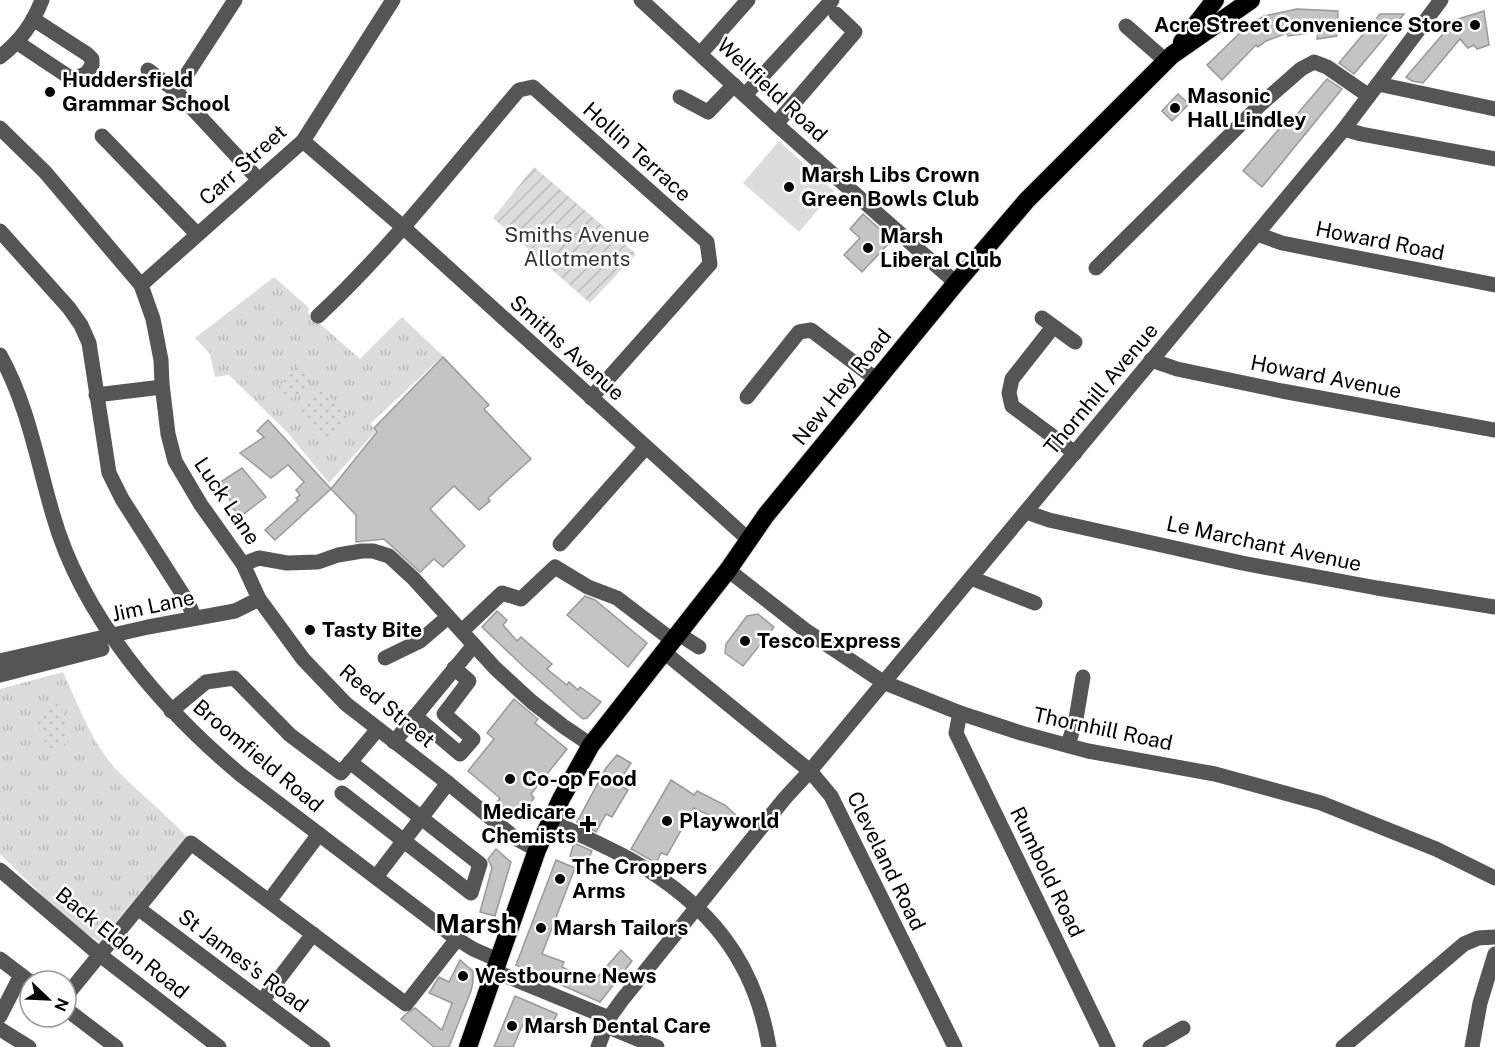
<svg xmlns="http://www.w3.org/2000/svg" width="1495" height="1047" viewBox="0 0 1495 1047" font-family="'Public Sans',sans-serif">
<defs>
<pattern id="grass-tufts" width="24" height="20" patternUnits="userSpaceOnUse" patternTransform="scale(1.5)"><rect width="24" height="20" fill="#dcdcdc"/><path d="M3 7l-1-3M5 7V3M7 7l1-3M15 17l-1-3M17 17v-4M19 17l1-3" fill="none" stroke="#bbb"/></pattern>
<pattern id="park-dots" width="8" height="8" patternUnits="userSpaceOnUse" patternTransform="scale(1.5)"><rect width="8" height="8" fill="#dcdcdc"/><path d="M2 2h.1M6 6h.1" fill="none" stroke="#bbb" stroke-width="1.8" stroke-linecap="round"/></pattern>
<pattern id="garden-furrows" width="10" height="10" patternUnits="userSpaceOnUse" patternTransform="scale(1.5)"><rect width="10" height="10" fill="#dcdcdc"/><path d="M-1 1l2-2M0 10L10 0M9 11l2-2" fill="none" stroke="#bbb"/></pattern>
</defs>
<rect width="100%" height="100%" fill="#fff"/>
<g fill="url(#grass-tufts)">
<polygon points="274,277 309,308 308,313 360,359 402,317 443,356 371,423 375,432 329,483 287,432 229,375 215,377 210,354 195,338"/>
<path d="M 63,672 C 77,702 93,745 116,769 C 139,793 165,813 187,837 L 99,942 L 65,918 L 0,854 L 0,689 Z"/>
</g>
<g fill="url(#park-dots)">
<polygon points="301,365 314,379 293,398 278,391 280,385"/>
<polygon points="321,387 349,418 327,438 299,408"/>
<polygon points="56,703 68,720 63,729 69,742 53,751 44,740 34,717"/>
</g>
<polygon fill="url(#garden-furrows)" points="534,167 636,254 590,303 493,218"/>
<polygon fill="#dcdcdc" points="779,141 834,191 799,232 743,183"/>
<g fill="#c4c4c4" stroke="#999" stroke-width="1.5">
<polygon points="1297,9 1338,11 1337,36 1317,39 1318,32 1288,36 1287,33 1266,41 1258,47 1256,45 1222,80 1207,65 1246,27 1264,16"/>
<polygon points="1484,11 1489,45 1477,49 1474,45 1468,48 1460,39 1423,83 1412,81 1406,77 1455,20"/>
<polygon points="1380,14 1404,14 1354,74 1339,63"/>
<polygon points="1327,79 1342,89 1262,187 1243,171 1285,122 1288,125"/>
<polygon points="1178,94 1189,104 1172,121 1162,111"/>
<polygon points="863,214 892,240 862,272 844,255 860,238 850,229"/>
<polygon points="443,357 489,405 484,409 531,459 488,498 490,501 479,510 454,486 430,509 465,546 443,567 434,559 420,572 384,539 356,542 356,515 331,489 377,432 374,428"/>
<polygon points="268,420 331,489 275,540 265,530 298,500 296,498 300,495 296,490 304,482 288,465 271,478 240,453 264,437 257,431"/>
<polygon points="242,468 266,497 241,516 231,507 233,505 219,483"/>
<polygon points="585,596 595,600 647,643 628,667 567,615"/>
<polygon points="497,611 507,620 503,625 517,641 521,637 552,664 547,669 567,685 569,682 578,690 580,687 601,702 587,718 583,719 576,713 524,667 482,627"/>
<polygon points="758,614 774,627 743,666 725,653 726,644 747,616"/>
<polygon points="514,699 538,719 535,723 567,749 531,794 534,798 517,819 497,802 500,798 468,771 494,739 487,733"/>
<polygon points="617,755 631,763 618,784 628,790 612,817 606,814 596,832 577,822 606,768"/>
<polygon points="671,780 694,795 697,791 725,805 738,817 732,826 694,808 667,855 661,853 656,863 631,849"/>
<polygon points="574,843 592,851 587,863 570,856"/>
<polygon points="496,849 511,862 495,916 480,912 492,868 488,859"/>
<polygon points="556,860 575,868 542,954 564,962 562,967 593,982 621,950 632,961 600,1002 516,965"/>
<polygon points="460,960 473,971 473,982 471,991 449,1047 434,1047 401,1019 406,1014 415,1008 442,1030 452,1003 429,993 439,977 449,982"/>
<polygon points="515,996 557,1014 548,1034 523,1024 513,1047 494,1047"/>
</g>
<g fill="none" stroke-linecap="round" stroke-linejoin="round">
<g stroke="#dbdbdb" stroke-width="20">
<g id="highway">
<polyline points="1182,42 1215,0"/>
<polyline points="468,1047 537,850 561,799 591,745 728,570 766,515 956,283 1027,200 1172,55 1251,0"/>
</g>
</g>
<g stroke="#555" stroke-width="15">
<polyline points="641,0 776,124 956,283"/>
<polyline points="1126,26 1166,61"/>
<polyline points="18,43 69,77 76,78 87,73 92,65 92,59 87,54 33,19"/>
<polyline points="701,53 748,0"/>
<path d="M 0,57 C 21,40 32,25 42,0"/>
<polyline points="148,70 176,91 258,179"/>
<polyline points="1378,84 1495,109"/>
<polyline points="176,91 235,0"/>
<polyline points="745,95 832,0"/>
<polyline points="680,97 708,112 734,85"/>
<polyline points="776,124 855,32 836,14"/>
<polyline points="0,128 45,172 141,285 153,319 161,360 162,384 168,434 175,461 201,505 243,564 259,599 303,659 346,704 448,783 515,838 537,850"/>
<polyline points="1344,129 1361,134 1495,159"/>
<polyline points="102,136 197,234"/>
<polyline points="303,141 403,227 749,540"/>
<polyline points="0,231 69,308 81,325 89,343 109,473 122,499 187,601 195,618"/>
<polyline points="1257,234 1282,243 1495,285"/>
<polyline points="1096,268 1261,104 1301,69 1314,62 1327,67 1369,96"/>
<polyline points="141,285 303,141 393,0"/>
<path d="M 318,316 C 392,247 454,166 519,90 L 533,87 L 707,242 L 710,264 L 591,398"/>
<polyline points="1042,318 1075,342"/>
<polyline points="1053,327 1012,379 1009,393 1012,406 1075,453"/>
<path d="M 0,355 C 28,405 37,461 53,515 C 82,617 161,708 241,775 L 457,939 L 473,949 L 498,960"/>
<polyline points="1151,360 1177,369 1282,391 1495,430"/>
<polyline points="96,395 162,387"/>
<polyline points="747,397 799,332 811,330 877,380"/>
<polyline points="1026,512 1049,520 1242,563 1377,588 1495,607"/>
<polyline points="560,544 646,447"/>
<polyline points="243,564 259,558 287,563 318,562 338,555 362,551 373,551 389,556 413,578 495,668 532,702 563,726 591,745"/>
<polyline points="728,570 805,630 883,682 960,713 1021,733 1088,751 1215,774 1321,803 1436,849 1495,878"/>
<polyline points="971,578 1035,603"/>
<polyline points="462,631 502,593 521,599 555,567 588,587 617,598 672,640"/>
<polyline points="677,633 699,647"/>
<polyline points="664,652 810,771 831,796 955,1047"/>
<polyline points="385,658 420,641 448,617"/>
<polyline points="0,661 148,627 235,611 259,599"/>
<polyline points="0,675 102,649"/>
<polyline points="171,711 206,682 234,678 290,735 341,773 378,729"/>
<polyline points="960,713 956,733 1108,1047"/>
<polyline points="415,716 460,754 473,739 444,714 469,681 454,668"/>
<polyline points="394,742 474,645"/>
<polyline points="1068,745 1076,719 1083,677"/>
<polyline points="342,793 471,893 480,864 350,762"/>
<path d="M 550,820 C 577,834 606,846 633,861 C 708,904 755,960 769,1047"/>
<polyline points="0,870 100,955 219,1047"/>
<polyline points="376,877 448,783"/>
<polyline points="269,901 319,834"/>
<polyline points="139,909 323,1047"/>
<polyline points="0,959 30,982"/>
<polyline points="494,971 609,1018"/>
<polyline points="66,996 191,843 406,1004 457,939"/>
<polyline points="262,1001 313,934"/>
<polyline points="66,1009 116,1047"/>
<polyline points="0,1016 21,975"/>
<polyline points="606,1026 657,1047"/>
<polyline points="0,1029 29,1047"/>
<polyline points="598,1047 609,1018 622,1000 785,798 810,771 1344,129 1441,0"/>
<polyline points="1150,1047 1183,1028"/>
<polyline points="1343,1047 1464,944 1478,938 1495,937"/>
<polyline points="1472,1047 1480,1003 1495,954"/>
</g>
<use href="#highway" stroke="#000" stroke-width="18"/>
</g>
<g fill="#000" stroke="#fff" stroke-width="2">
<circle cx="1475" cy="25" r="6"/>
<circle cx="50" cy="92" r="6"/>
<circle cx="1175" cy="108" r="6"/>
<circle cx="789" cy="187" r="6"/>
<circle cx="868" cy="248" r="6"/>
<circle cx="310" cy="630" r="6"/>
<circle cx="745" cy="641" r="6"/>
<circle cx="510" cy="779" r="6"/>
<circle cx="667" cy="821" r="6"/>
<path d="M585 815h6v6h6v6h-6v6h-6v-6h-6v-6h6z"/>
<circle cx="560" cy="879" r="6"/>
<circle cx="541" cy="928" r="6"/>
<circle cx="463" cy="976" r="6"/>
<circle cx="512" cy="1026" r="6"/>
</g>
<g text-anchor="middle" stroke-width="5" stroke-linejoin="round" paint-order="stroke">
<g font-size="21" font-weight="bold" fill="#000" stroke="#fff" text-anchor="start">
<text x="1463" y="32" text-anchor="end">Acre Street Convenience Store</text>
<text x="62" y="87">Huddersfield<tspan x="62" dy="24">Grammar School</tspan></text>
<text x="1187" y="103">Masonic<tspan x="1187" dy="24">Hall Lindley</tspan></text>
<text x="801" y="182">Marsh Libs Crown<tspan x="801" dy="24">Green Bowls Club</tspan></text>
<text x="880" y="243">Marsh<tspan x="880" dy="24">Liberal Club</tspan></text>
<text x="322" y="637">Tasty Bite</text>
<text x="757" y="648">Tesco Express</text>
<text x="522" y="786">Co-op Food</text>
<text x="576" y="819" text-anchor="end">Medicare<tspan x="576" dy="24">Chemists</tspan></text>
<text x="679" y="828">Playworld</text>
<text x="572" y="874">The Croppers<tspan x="572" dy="24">Arms</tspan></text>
<text x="553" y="935">Marsh Tailors</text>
<text x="475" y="983">Westbourne News</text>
<text x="524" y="1033">Marsh Dental Care</text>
</g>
<g font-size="21" fill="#000" stroke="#fff">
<text transform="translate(772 90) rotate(43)" y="7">Wellfield Road</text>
<text transform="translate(637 152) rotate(42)" y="7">Hollin Terrace</text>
<text transform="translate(243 165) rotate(-42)" y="7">Carr Street</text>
<text transform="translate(1380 241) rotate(11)" y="7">Howard Road</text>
<text transform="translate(567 348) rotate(42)" y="7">Smiths Avenue</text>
<text transform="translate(1326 377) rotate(11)" y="7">Howard Avenue</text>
<text transform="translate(842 387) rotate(-51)" y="7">New Hey Road</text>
<text transform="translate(1101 389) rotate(-50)" y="7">Thornhill Avenue</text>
<text transform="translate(227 501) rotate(56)" y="7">Luck Lane</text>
<text transform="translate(1264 544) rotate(12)" y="7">Le Marchant Avenue</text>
<text transform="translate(153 606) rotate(-12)" y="7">Jim Lane</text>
<text transform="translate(387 706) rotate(40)" y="7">Reed Street</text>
<text transform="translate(1103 729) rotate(12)" y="7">Thornhill Road</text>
<text transform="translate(258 756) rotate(40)" y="7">Broomfield Road</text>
<text transform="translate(886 861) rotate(64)" y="7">Cleveland Road</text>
<text transform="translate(1047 872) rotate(64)" y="7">Rumbold Road</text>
<text transform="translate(122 943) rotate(39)" y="7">Back Eldon Road</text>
<text transform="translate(243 961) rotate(37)" y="7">St James's Road</text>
</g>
<g font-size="21" fill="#333" stroke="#fff">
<text x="577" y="242">Smiths Avenue<tspan x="577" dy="24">Allotments</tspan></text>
</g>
<g font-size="27" font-weight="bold" fill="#000" stroke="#fff">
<text x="476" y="933">Marsh</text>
</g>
</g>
<g transform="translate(48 999) rotate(113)"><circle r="28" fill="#ffffff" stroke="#999999" stroke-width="1.5"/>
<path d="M0-4.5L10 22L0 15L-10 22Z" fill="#000000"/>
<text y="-9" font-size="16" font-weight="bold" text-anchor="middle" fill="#000000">N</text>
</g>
</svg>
